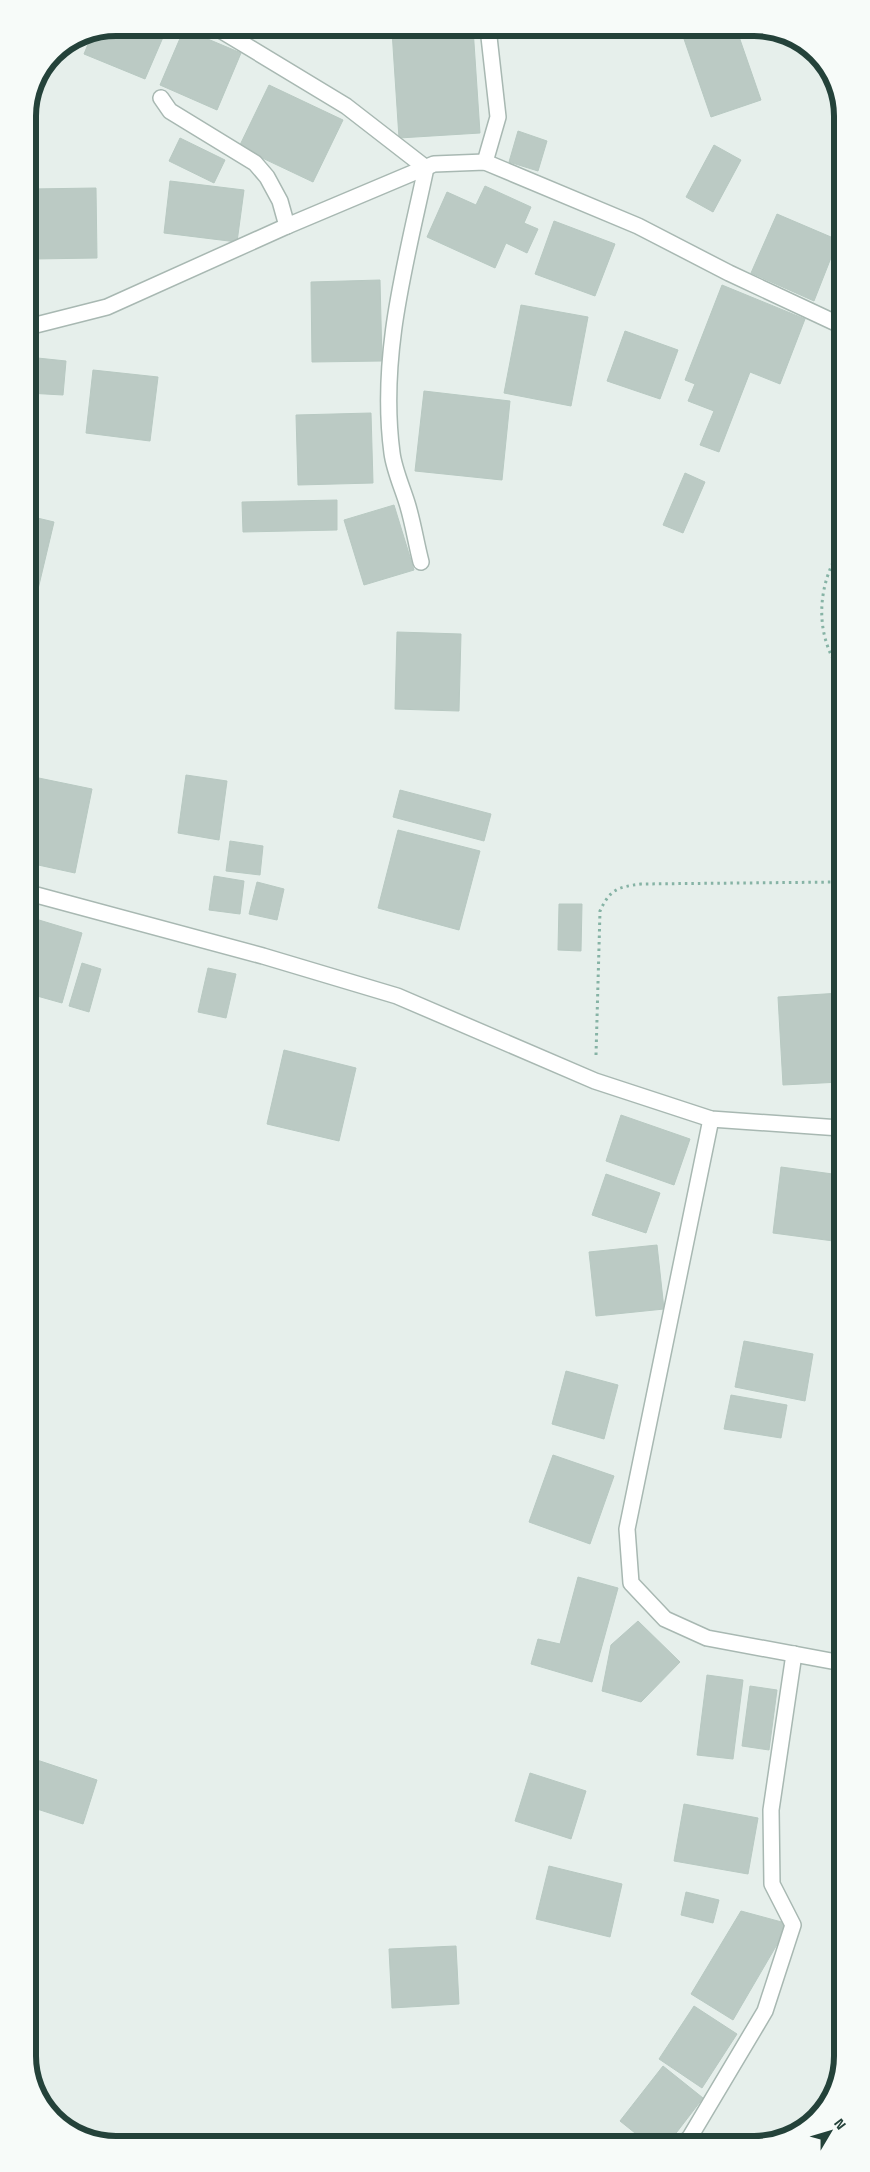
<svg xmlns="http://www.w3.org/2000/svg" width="870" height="2172" viewBox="0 0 870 2172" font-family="'Titillium Web',sans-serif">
<rect width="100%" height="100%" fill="#e6efeb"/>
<g fill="#bbcac4" stroke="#b8c9c2">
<polygon points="116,28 167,28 145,79 84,54 93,32"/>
<polygon points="356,28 402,28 358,35"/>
<polygon points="448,28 473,28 480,133 399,138 392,31"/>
<polygon points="717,28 736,28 761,100 711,117 684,39"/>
<polygon points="184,29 241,53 217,110 160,85"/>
<polygon points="269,85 343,120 313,182 239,147"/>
<polygon points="518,131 547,141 538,171 509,162"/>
<polygon points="180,138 225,160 214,183 169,161"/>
<polygon points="714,145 741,160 713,212 686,197"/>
<polygon points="170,181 244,190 237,242 164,233"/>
<polygon points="485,186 531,207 524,223 538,229 527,253 506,243 495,268 427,237 447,192 476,205"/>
<polygon points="96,188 97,258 33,259 32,189"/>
<polygon points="777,214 838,240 814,301 751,273"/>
<polygon points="554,221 615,244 595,296 535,274"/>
<polygon points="380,280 382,361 312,362 311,282"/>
<polygon points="722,285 805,319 780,384 750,372 719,452 700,445 714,411 688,401 695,384 685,380"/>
<polygon points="521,305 588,317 571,406 504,393"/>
<polygon points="625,331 678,350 660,399 607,381"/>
<polygon points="28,357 66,361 63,395 28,393"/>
<polygon points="93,370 158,377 150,441 86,433"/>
<polygon points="424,391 510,401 502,480 415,471"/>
<polygon points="371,413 373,483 298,485 296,415"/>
<polygon points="685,473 705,482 683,533 663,525"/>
<polygon points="337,500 337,530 243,532 242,502"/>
<polygon points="394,505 414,570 364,585 344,520"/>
<polygon points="29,516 54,522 29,627"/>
<polygon points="397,632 461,634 459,711 395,709"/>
<polygon points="186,775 227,781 219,840 178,833"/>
<polygon points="29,776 92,789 75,873 29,863"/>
<polygon points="400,790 491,814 484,841 393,817"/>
<polygon points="398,830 480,851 459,930 378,908"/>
<polygon points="230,841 263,846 260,875 226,871"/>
<polygon points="214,876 244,881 240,914 209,910"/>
<polygon points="257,882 284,889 277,920 249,914"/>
<polygon points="559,904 582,904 581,951 558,950"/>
<polygon points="29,917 82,933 62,1003 30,994"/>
<polygon points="82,963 101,969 89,1012 69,1006"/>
<polygon points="208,968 236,974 226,1018 198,1012"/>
<polygon points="840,993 840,1082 783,1085 778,997"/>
<polygon points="284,1050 356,1068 339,1141 267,1124"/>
<polygon points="621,1115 690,1139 674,1185 606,1161"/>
<polygon points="781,1167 840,1175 841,1242 773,1233"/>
<polygon points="606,1174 660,1193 646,1233 592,1215"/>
<polygon points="657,1245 664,1309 596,1316 589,1252"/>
<polygon points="744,1341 813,1354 805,1401 735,1387"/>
<polygon points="566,1371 618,1385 604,1439 552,1424"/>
<polygon points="731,1395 787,1405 781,1438 724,1429"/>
<polygon points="553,1455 614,1476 590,1544 529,1522"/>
<polygon points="578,1577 618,1588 592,1682 531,1664 538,1639 560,1644"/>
<polygon points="638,1621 680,1662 641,1702 602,1691 611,1645"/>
<polygon points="707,1675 743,1680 733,1759 697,1755"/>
<polygon points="750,1686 777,1690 769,1750 742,1746"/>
<polygon points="31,1758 97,1780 83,1824 31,1807"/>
<polygon points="530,1773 586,1791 571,1839 515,1821"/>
<polygon points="684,1804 758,1818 748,1874 674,1861"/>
<polygon points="549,1866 622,1884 610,1937 536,1919"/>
<polygon points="686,1892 719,1900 713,1923 681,1915"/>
<polygon points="741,1911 789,1924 733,2020 691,1994"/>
<polygon points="456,1946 459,2004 392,2008 389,1949"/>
<polygon points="694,2006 737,2034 702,2088 659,2059"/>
<polygon points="663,2066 703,2098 670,2141 645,2141 620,2121"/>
</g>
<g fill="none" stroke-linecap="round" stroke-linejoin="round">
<g stroke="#a8b8b2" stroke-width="18">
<g id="minor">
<path d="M 217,28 L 346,106 L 426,168 C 406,262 379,356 392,453 C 394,469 402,487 407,503 C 413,522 416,543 421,562"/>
<polyline points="161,98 170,111 255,163 267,177 280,201 287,226"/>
<polyline points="485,162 498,117 488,28"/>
<polyline points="28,327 107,307 287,226 434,164 485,162 638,226 729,273 838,324"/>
<polyline points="29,893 263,956 397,996 595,1081 711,1119 840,1128"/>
<polyline points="711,1119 627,1529 631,1583 665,1619 707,1638 842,1663"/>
<polyline points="686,2141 690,2137 765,2011 793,1925 772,1884 771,1810 794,1654"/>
</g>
</g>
<g stroke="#86b3a5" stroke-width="3" stroke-dasharray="2.5 4" stroke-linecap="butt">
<path d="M 839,551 C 817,588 815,633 839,669"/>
<path d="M 596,1055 L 600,911 C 610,889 618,887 641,884 L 840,882"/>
</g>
<use href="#minor" stroke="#fff" stroke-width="15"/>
</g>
<path d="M0 0H870V2172H0ZM116 36H754A80 80 0 0 1 834 116V2056A80 80 0 0 1 754 2136H116A80 80 0 0 1 36 2056V116A80 80 0 0 1 116 36Z" fill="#f7fbf9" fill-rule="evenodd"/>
<path fill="none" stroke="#24423a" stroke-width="6" d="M116 36H754A80 80 0 0 1 834 116V2056A80 80 0 0 1 754 2136H116A80 80 0 0 1 36 2056V116A80 80 0 0 1 116 36Z"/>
<g transform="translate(830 2132) rotate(52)" stroke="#f7fbf9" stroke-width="4" paint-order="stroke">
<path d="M0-4L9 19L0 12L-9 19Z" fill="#24423a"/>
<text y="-8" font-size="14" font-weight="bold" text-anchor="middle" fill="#24423a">N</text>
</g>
</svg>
